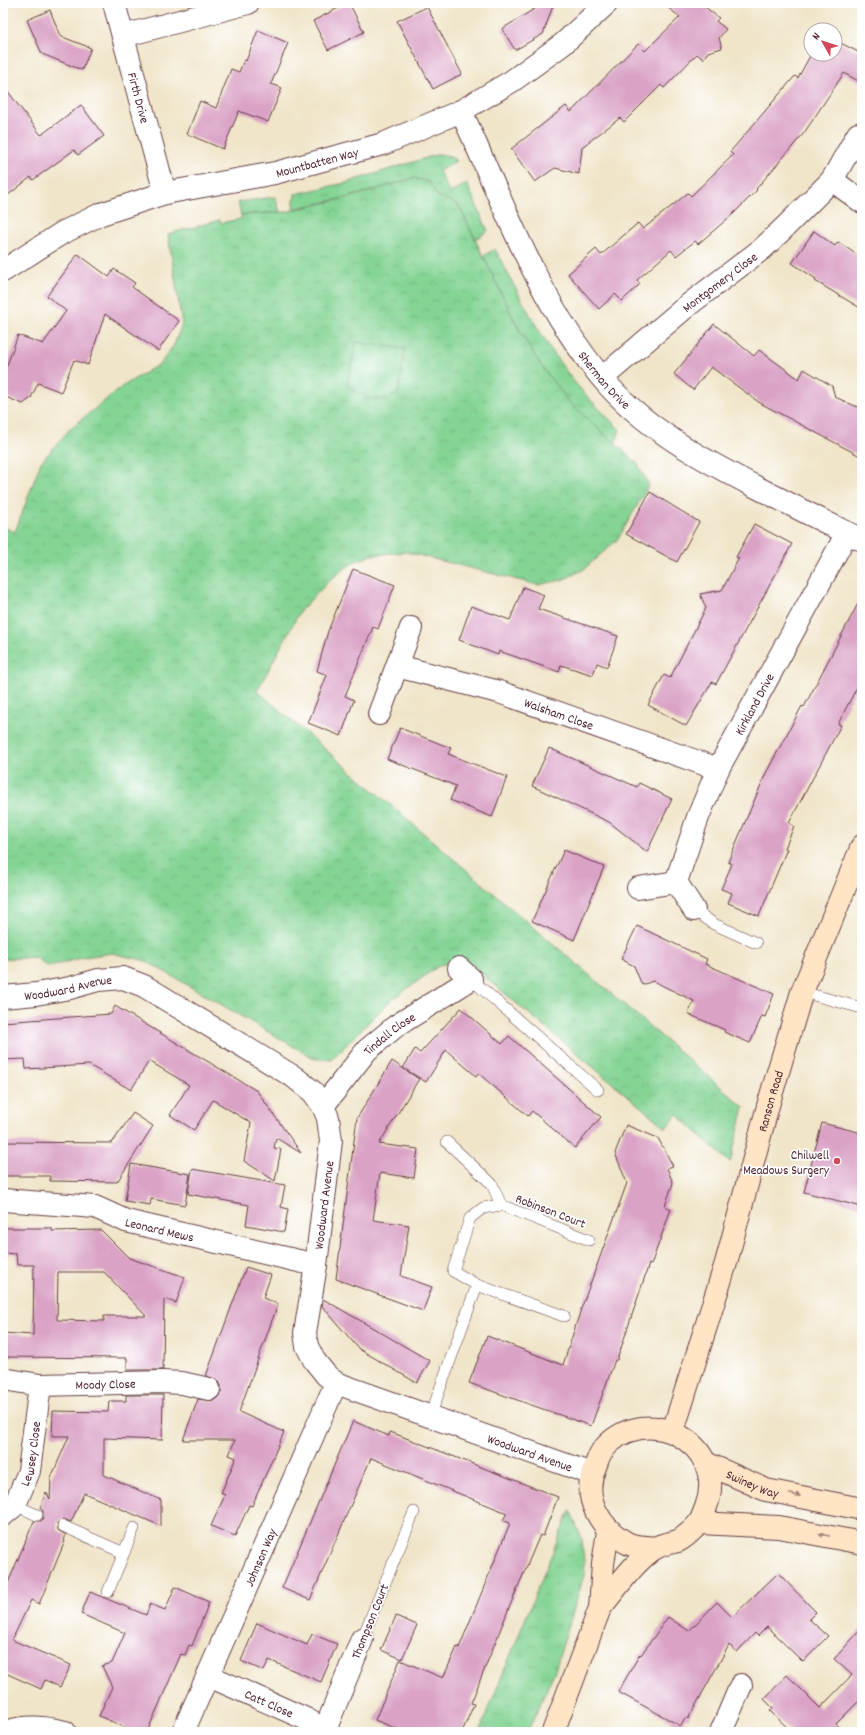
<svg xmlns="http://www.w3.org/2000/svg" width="865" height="1735" viewBox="0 0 865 1735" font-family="Dekko,sans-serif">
<defs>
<pattern id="grass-tufts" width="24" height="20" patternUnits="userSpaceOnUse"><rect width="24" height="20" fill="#84d494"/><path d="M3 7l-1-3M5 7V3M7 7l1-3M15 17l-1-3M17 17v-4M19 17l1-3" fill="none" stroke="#74b680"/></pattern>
<pattern id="park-crowns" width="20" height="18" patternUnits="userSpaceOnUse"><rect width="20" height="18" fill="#84d494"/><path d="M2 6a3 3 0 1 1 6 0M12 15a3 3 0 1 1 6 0" fill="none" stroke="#74b680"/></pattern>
</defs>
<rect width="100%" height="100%" fill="#fff"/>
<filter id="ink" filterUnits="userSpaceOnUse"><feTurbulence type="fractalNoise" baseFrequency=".025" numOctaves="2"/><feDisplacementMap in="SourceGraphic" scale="8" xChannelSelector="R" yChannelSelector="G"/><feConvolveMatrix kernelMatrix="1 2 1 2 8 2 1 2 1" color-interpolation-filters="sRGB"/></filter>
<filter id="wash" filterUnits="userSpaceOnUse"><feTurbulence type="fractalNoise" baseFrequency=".012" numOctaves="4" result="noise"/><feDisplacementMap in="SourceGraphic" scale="16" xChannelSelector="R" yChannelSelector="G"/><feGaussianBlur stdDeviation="0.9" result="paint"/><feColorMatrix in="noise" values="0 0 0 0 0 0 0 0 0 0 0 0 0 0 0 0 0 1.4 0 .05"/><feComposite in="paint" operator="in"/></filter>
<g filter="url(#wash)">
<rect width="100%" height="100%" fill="#f0e5c9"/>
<g fill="url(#grass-tufts)" stroke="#677a60">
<polygon points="439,154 450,156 456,161 439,171 450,193 467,184 488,231 475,239 459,206 437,196 429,182 414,178 354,196 293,209 295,194 345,183"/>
<polygon points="275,197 280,212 241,215 238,202"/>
<path d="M 495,249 C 518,293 541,339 572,379 C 586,397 604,413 620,430 L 615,444 C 600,430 584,417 570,403 C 531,362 508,306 483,256 Z"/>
<polygon points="570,1510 582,1539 585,1572 555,1670 528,1732 479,1732"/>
</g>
<polygon fill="url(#park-crowns)" stroke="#677a60" points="414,178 429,182 437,196 449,200 459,206 518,328 542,367 569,402 637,463 649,485 618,539 583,570 562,580 538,585 406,552 372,555 354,562 332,578 300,611 257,691 744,1107 730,1163 677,1114 666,1128 461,957 437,967 390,1001 332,1059 315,1059 146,961 112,953 84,957 48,967 35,957 3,959 3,527 15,532 41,462 71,428 123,386 160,364 174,345 182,324 168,234 220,220 221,223 241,219 241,215 285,212 354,196"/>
<path fill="#84d494" stroke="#677a60" d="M 356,342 L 405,349 L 398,394 C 377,404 365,399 347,385 Z"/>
<g id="blocks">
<g fill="#daa3c6" fill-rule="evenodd">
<polygon points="348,3 349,3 364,32 328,50 313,21"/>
<polygon points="544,3 554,3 543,34 515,50 502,29"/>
<polygon points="662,3 700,3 719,18 716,21 726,29 719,38 722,48 708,52 703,59 697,54 664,88 661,85 624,122 620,118 582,147 579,174 555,168 535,182 511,149 566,106 571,112 638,44 645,51 680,17"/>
<polygon points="427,7 462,74 433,89 397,21"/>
<polygon points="50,10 60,36 91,48 82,70 42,54 27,20"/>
<polygon points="258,30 288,43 271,84 282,88 268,122 239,111 223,149 187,134 200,101 216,108 231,69 239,72 244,60 246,61"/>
<polygon points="835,40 862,54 862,83 844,73 804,133 756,189 757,190 733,214 698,244 695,241 676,256 671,250 637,280 640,284 622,301 615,294 599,309 568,274 596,249 601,255 638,223 643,229 688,193 691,196 733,155 730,152 795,76 798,78 811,54 835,54"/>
<polygon points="3,85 41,135 81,105 104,136 78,155 74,150 33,180 31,177 3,199"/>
<polygon points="814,231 835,246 838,242 862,258 862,309 815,281 816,279 792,263"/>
<polygon points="78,254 109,277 114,269 135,283 132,287 179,321 158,351 105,314 88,365 74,360 61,392 38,383 31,398 23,404 3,396 3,376 18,335 43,344 66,311 47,296"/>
<polygon points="714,324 754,356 759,350 799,379 804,369 832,386 835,397 862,409 862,457 760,403 711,367 693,390 674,374"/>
<polygon points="650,492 699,522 677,562 626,534"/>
<polygon points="754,524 792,544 716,684 712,682 686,726 648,705 664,675 670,678 706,608 700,594 722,590 739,558 736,557"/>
<polygon points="353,569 395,585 378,629 373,627 345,696 354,700 341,736 308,723 327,675 317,671 328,631"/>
<polygon points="523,587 544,595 538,609 618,636 607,667 597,663 593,675 561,665 559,672 499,651 498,655 459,640 471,606 510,620"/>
<polygon points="862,596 862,677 838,724 841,725 789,823 794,826 785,848 787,849 759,916 728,903 732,893 721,889 732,864 728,862 766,773 802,706 804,707"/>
<polygon points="400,728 451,748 448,754 507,777 492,817 450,800 456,786 387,759"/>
<polygon points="549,748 637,787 639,783 672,799 647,852 609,822 532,786"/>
<polygon points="564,850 604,867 574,940 532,921"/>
<polygon points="637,926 707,959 705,964 774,994 765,1017 762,1016 750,1043 724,1032 725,1030 688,1014 694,1001 653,981 642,985 634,966 621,959"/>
<polygon points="115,1006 257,1091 301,1153 276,1138 274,1148 281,1149 275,1181 244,1161 251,1123 213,1100 194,1130 170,1115 189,1085 149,1061 131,1090 89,1065 26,1069 25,1059 3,1060 3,1022 111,1014"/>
<polygon points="461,1008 502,1044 509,1036 601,1117 575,1148 532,1111 528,1116 478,1073 476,1076 446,1050 426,1082 403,1068 415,1049 420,1053"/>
<polygon points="392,1061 419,1079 379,1144 418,1149 414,1178 380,1173 373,1220 409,1225 401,1276 432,1287 423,1311 336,1279 357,1118"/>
<polygon points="133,1113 153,1126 117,1182 50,1181 50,1176 3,1176 3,1142 112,1143"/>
<polygon points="822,1123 862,1133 862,1207 804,1192"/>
<polygon points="626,1125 658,1138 673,1166 667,1168 673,1183 665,1206 671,1209 651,1265 649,1264 617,1360 615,1360 591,1426 469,1383 487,1336 563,1365 581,1309 627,1183 615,1153"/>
<polygon points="131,1164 190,1174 185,1205 151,1199 150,1205 125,1201"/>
<polygon points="192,1169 285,1185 281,1207 288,1209 284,1232 246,1225 249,1205 188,1194"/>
<path d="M 3,1228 L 52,1228 L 52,1231 L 101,1230 L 129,1258 L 185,1277 L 176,1303 L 164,1299 L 163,1370 L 127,1370 L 127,1358 L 3,1357 L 3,1333 L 33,1335 L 34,1265 L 17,1265 L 16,1254 L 3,1253 ZM 58,1272 L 104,1272 L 146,1316 L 104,1316 L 104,1321 L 57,1320 Z"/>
<polygon points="246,1267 271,1275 263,1298 278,1304 239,1412 284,1432 252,1506 249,1505 235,1536 211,1526 225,1495 221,1493 236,1458 229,1455 235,1440 183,1440 198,1399 213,1401 218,1397 221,1392 221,1386 218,1380 206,1376"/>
<polygon points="323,1299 430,1361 417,1383 359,1349 322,1306"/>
<polygon points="126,1395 163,1395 162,1440 104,1438 104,1475 161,1500 161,1526 84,1493 71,1522 63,1519 57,1523 58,1530 66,1535 64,1540 65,1541 39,1604 31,1600 12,1640 71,1665 60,1687 45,1680 41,1689 3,1672 3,1595 34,1521 41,1521 43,1518 43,1511 40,1508 46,1492 50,1499 51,1478 69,1436 52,1436 53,1411 108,1412 109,1401 126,1401"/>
<polygon points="353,1421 389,1436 390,1432 401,1436 558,1497 543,1536 540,1535 509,1608 471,1703 474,1704 462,1732 405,1732 375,1720 400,1660 443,1678 457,1647 459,1648 510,1523 503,1520 507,1513 371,1458 310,1600 282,1588"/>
<polygon points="778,1573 816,1612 809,1619 828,1636 803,1662 767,1627 758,1636 755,1633 737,1652 729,1645 688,1719 686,1717 681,1726 618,1692 640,1654 641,1655 668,1617 689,1631 717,1602 732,1617"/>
<polygon points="175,1587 209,1602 192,1646 189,1645 185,1655 181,1654 147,1732 135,1732 99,1716 112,1687 102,1666 112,1663 125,1633 81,1614 90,1592 146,1615 150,1604 165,1610"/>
<polygon points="396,1616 417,1625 402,1659 381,1650"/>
<polygon points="257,1623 307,1645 312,1634 337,1644 321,1682 269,1660 264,1671 241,1661"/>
<polygon points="862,1628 862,1698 836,1724 845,1732 792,1732 770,1711 773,1708 764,1699 787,1675 820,1708 852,1675 834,1659"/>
</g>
</g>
</g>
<g filter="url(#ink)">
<use href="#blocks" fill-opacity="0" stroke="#633d43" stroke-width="1"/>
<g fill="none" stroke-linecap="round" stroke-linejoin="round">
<g stroke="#633d43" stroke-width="12">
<g id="lane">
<polyline points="694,910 714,924 756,943"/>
<polyline points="471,979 598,1090"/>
<polyline points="802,992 862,1008"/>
<polyline points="447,1142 492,1184 501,1205"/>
<polyline points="564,1316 477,1285 453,1271 470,1218 483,1208 501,1205 589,1240"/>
<polyline points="430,1417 477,1285"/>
<polyline points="15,1505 37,1515"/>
<polyline points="63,1526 124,1553"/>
<polyline points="108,1592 134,1528"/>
<polyline points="362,1639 414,1512"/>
</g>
</g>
<g stroke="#633d43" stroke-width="24">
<g id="street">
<path id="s1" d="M 114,3 L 165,193"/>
<polyline points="123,36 248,3"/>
<path id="s2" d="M 461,111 C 503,202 537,299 601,377 C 643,428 703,460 760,489 C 794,506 828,524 862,540"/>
<polyline points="832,180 862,202"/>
<path id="s3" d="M 3,271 L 62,233 L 101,214 L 165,193 L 275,173 L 383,144 L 461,111 L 512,81 L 563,44 L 607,3"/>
<path id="s4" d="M 602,378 L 687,306 L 762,249 L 783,229 L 832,180 L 858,134"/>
<path id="s5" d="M 397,666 L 499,692 L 718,769"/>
<polyline points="379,714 411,628"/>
<path id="s6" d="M 676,882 L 698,817 L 718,769 L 847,533"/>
<polyline points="638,888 676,882 694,910"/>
<path id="s7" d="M 3,997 L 36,994 L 70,988 L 98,980 L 123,978 L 144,986 L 294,1077 L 313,1092 L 323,1106 L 328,1118 L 331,1141 L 316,1265 L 305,1333 L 307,1346 L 314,1360 L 326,1375 L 336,1383 L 592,1474"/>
<path id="s8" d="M 323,1106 L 367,1050 L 396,1026 L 471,979 L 459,968"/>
<path id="s9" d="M 3,1200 L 95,1207 L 126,1221 L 316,1265"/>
<path id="s10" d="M 3,1379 L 40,1385 L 163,1382 L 182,1383 L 209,1389"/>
<path id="s11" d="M 3,1515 L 15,1505 L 29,1471 L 40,1385"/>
<path id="s12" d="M 209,1676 L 306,1719 L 328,1732"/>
<polyline points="325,1730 362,1639"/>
<path d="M 5,1732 C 27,1725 44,1727 65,1732"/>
<path id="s13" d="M 183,1732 L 336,1383"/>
<polyline points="721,1732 741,1685"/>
</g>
</g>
<g stroke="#633d43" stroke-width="24">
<g id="secondary">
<path id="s14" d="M 673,1431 L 726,1263 L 769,1102 L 802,992 L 862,846"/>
<path id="s15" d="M 706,1463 L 766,1490 L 862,1509"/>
<polyline points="699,1523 779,1527 862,1543"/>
<path d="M 600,1608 C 617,1588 633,1563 655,1548 C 661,1544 671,1543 678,1541 C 684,1538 694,1529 699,1523 C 702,1519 704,1512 706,1507 C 730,1443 643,1398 602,1451 C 599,1455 597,1462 595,1467 C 581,1498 601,1530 629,1544 C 637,1547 648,1547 656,1548"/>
<polyline points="553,1732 600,1608 603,1564 608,1531"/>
</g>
</g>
<use href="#lane" stroke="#fff" stroke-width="11"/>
<use href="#street" stroke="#fff" stroke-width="22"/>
<use href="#secondary" stroke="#ffe4c6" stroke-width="22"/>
</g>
<defs><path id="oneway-solid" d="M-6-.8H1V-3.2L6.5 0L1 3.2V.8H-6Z"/></defs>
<g fill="#a48278">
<use href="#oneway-solid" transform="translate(795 1495) rotate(12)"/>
<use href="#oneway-solid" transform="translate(824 1535) rotate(-170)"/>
</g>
</g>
<circle fill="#d1495b" stroke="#fff" stroke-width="1.5" cx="837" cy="1161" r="4"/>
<g text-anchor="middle" stroke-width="3.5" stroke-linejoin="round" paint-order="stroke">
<g font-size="13" fill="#4a1f2b" stroke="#fff">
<text dy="5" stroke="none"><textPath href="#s1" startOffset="98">Firth Drive</textPath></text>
<text dy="5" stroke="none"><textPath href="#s3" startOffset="336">Mountbatten Way</textPath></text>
<text dy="5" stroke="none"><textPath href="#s4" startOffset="152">Montgomery Close</textPath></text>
<text dy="5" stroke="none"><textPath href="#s2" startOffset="306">Sherman Drive</textPath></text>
<text dy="5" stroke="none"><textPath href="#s6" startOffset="195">Kirkland Drive</textPath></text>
<text dy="5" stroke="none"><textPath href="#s5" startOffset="169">Walsham Close</textPath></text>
<text dy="5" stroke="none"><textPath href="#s7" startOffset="66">Woodward Avenue</textPath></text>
<text dy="5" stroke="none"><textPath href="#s8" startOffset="99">Tindall Close</textPath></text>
<text dy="5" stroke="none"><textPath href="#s14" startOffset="344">Ranson Road</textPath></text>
<text transform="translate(323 1205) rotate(-83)" y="5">Woodward Avenue</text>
<text transform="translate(551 1210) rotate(21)" y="5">Robinson Court</text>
<text dy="5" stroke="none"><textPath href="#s9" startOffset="161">Leonard Mews</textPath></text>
<text dy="5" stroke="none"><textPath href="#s10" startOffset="103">Moody Close</textPath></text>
<text dy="5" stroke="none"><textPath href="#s7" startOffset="858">Woodward Avenue</textPath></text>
<text dy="5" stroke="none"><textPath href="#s11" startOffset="70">Lewsey Close</textPath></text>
<text dy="5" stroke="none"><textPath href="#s15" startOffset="51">Swiney Way</textPath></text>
<text dy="5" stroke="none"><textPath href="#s13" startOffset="191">Johnson Way</textPath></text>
<text transform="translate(369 1621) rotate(-68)" y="5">Thompson Court</text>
<text dy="5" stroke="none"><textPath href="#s12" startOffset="66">Catt Close</textPath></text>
</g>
<g font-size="13" fill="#4a1f2b" stroke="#fff" text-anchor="end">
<text x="829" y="1159">Chilwell<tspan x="829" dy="15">Meadows Surgery</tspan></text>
</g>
</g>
<rect width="865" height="1735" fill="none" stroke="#fff" stroke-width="16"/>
<g transform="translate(823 42) rotate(309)"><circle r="19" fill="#ffffff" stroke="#b7a5aa"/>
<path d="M0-3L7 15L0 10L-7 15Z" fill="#d1495b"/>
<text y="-6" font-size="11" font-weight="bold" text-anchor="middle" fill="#4a1f2b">N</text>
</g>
</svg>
